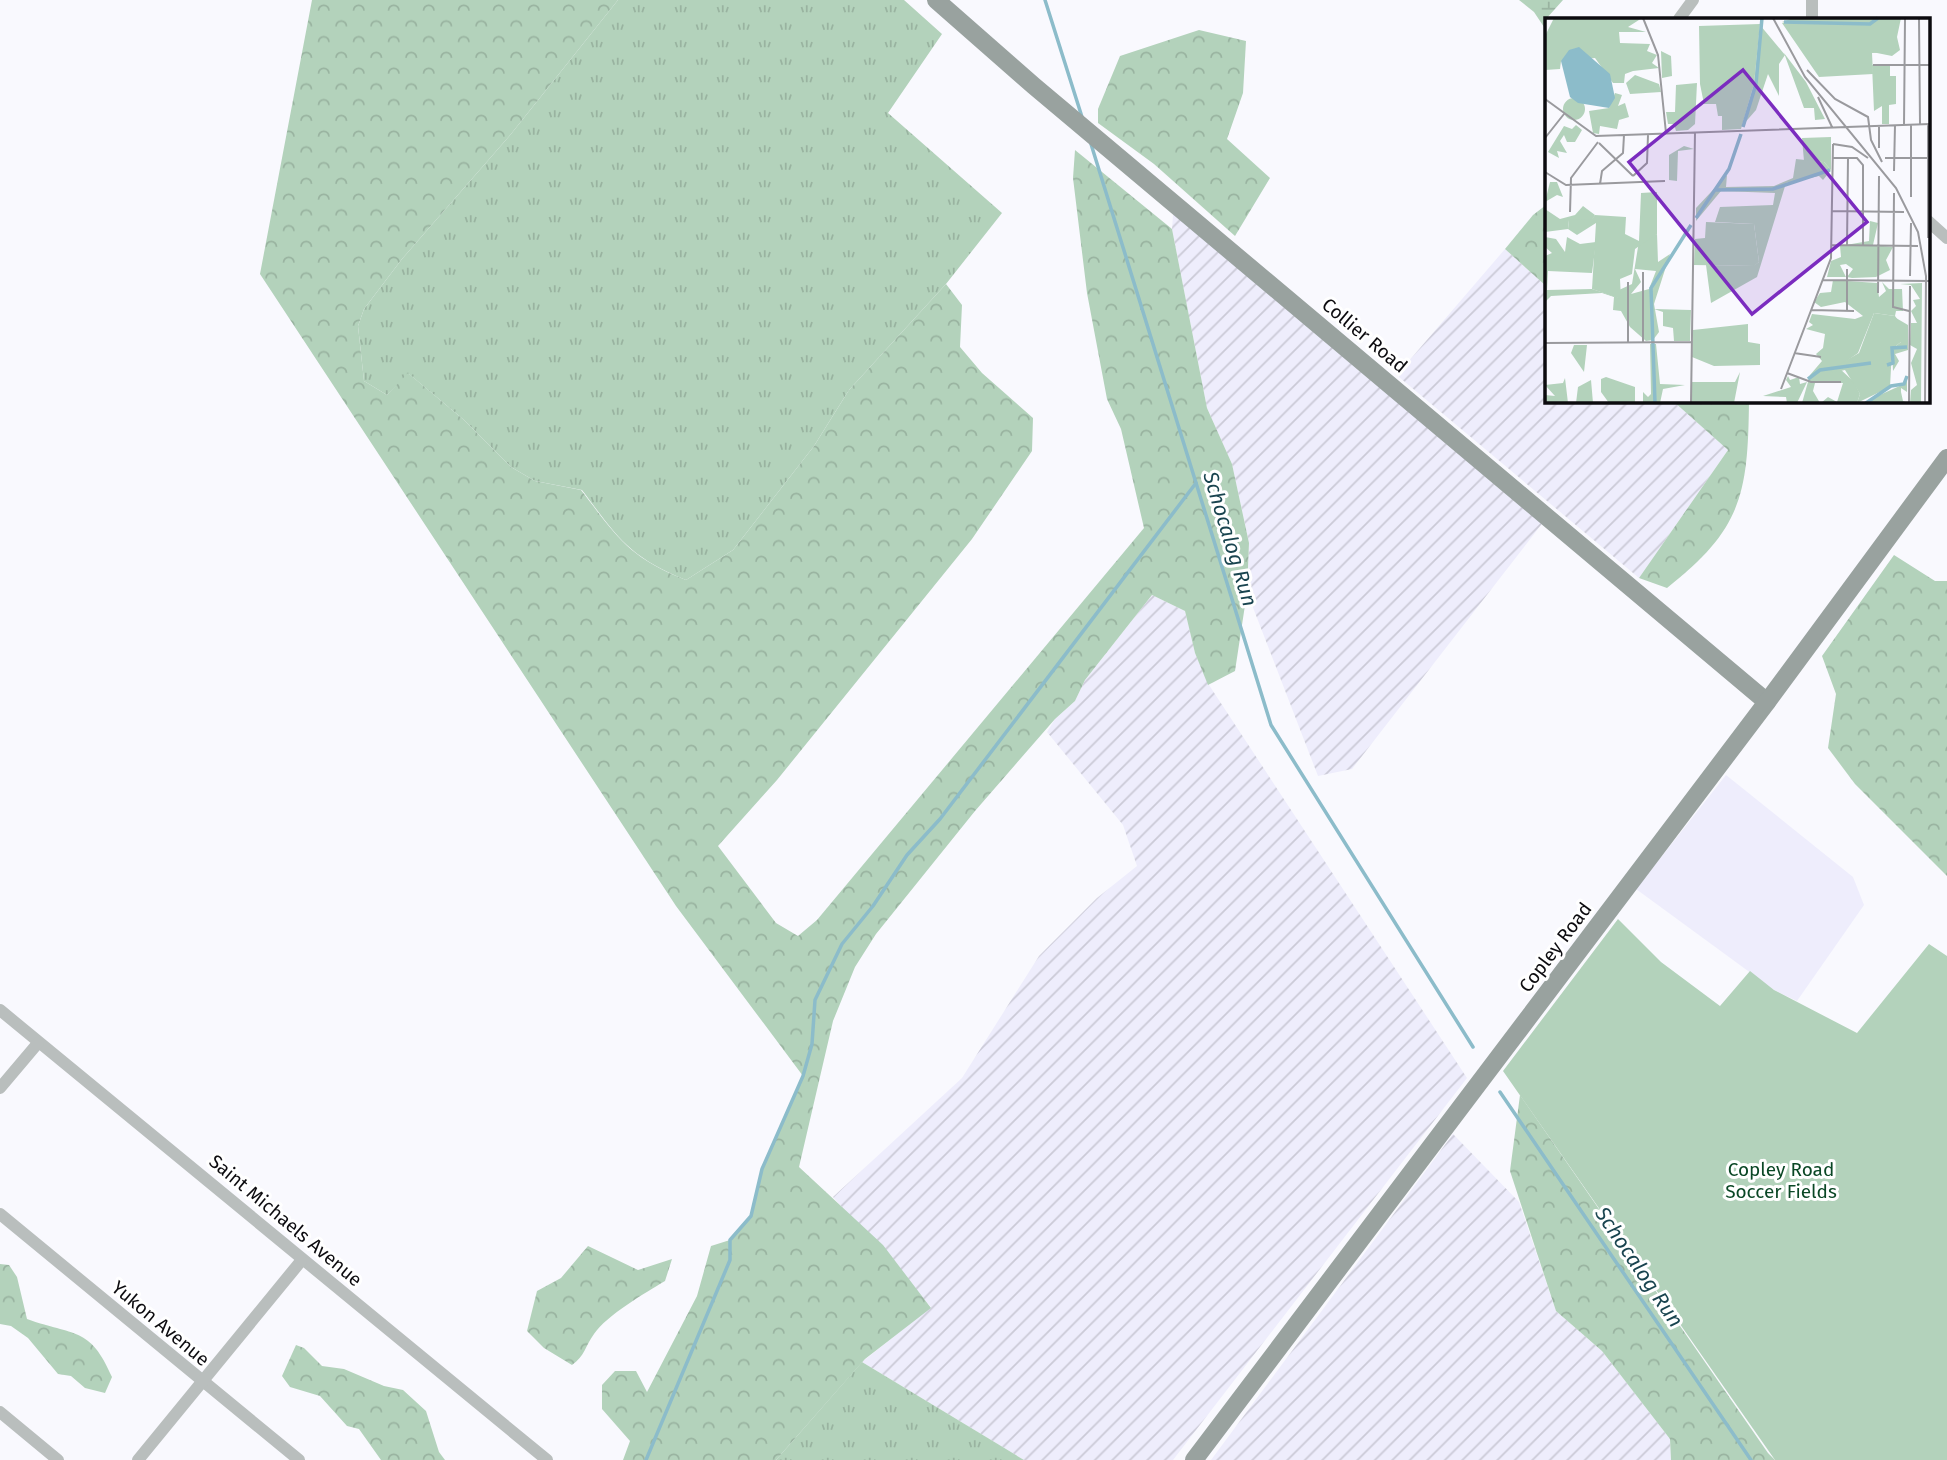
<svg xmlns="http://www.w3.org/2000/svg" width="1947" height="1460" viewBox="0 0 1947 1460" font-family="'Fira Sans',sans-serif">
<defs>
<pattern id="industrial-furrows" width="10" height="10" patternUnits="userSpaceOnUse" patternTransform="scale(1.75)"><rect width="10" height="10" fill="#eeedfc"/><path d="M-1 1l2-2M0 10L10 0M9 11l2-2" fill="none" stroke="#cbcad7"/></pattern>
<pattern id="grass-tufts" width="24" height="20" patternUnits="userSpaceOnUse" patternTransform="scale(1.75)"><rect width="24" height="20" fill="#b3d2bb"/><path d="M3 7l-1-3M5 7V3M7 7l1-3M15 17l-1-3M17 17v-4M19 17l1-3" fill="none" stroke="#99b3a0"/></pattern>
<pattern id="forest-crowns" width="20" height="18" patternUnits="userSpaceOnUse" patternTransform="scale(1.75)"><rect width="20" height="18" fill="#b3d2bb"/><path d="M2 6a3 3 0 1 1 6 0M12 15a3 3 0 1 1 6 0" fill="none" stroke="#99b3a0"/></pattern>
<pattern id="wetland-marsh" width="20" height="14" patternUnits="userSpaceOnUse" patternTransform="scale(1.75)"><rect width="20" height="14" fill="#b3d2bb"/><path d="M1 5h8M5 5V1M11 12h8M15 12V8" fill="none" stroke="#99b3a0"/></pattern>
</defs>
<rect width="100%" height="100%" fill="#f9f9fe"/>
<polygon fill="#eeedfc" points="1726,775 1853,877 1864,905 1797,1001 1774,990 1636,889"/>
<g fill="url(#industrial-furrows)">
<polygon points="1174,202 1548,516 1352,769 1318,776 1247,592 1249,543 1232,464 1207,408 1172,229"/>
<polygon points="1505,249 1546,286 1546,401 1673,401 1728,450 1639,578 1399,377 1402,369"/>
<polygon points="1152,595 1185,611 1195,653 1209,685 1467,1078 1173,1460 1024,1460 862,1362 931,1307 833,1197 962,1078 1039,956 1097,898 1137,866 1123,825 1047,732 1055,719 1075,701 1085,680"/>
<polygon points="1453,1134 1519,1202 1556,1311 1602,1351 1670,1439 1671,1460 1211,1460"/>
</g>
<g fill="url(#grass-tufts)">
<path d="M 618,0 L 904,0 L 942,34 L 888,113 L 1002,213 L 946,284 L 849,390 L 814,446 L 733,550 L 686,580 C 628,556 618,538 582,490 L 535,481 L 511,467 L 464,420 L 409,374 L 387,395 L 364,381 L 358,326 L 364,309 L 402,259 L 511,134 Z"/>
<polygon points="862,1362 1024,1460 776,1460"/>
</g>
<g fill="url(#forest-crowns)">
<path d="M 312,0 L 618,0 L 511,134 L 402,259 L 364,309 L 358,326 L 364,381 L 387,395 L 408,373 L 464,420 L 511,467 L 535,481 L 581,490 C 618,538 628,557 686,580 L 733,550 L 814,446 L 849,390 L 946,284 L 962,305 L 960,347 L 982,373 L 1033,418 L 1032,451 L 972,539 L 777,780 L 718,846 L 776,923 L 798,936 L 817,920 L 1144,528 L 1121,429 L 1107,399 L 1087,293 L 1073,178 L 1075,150 L 1172,229 L 1207,408 L 1232,464 L 1249,543 L 1247,592 L 1235,671 L 1208,685 L 1195,653 L 1185,611 L 1152,595 L 1085,680 L 1075,701 L 1055,719 L 975,811 L 876,934 L 855,967 L 833,1021 L 799,1167 L 883,1245 L 931,1308 L 865,1359 L 776,1460 L 623,1460 L 630,1441 L 602,1409 L 602,1385 L 615,1371 L 636,1371 L 647,1392 L 697,1296 L 711,1246 L 730,1240 L 751,1216 L 762,1169 L 803,1076 L 676,906 L 260,274 Z"/>
<polygon points="1199,30 1246,41 1243,93 1227,139 1270,178 1235,236 1154,164 1098,123 1098,109 1120,56"/>
<polygon points="1546,205 1546,286 1505,249 1533,215"/>
<path d="M 1673,401 L 1749,401 C 1748,494 1742,529 1667,588 L 1639,578 L 1728,450 Z"/>
<polygon points="1894,555 1935,581 1947,581 1947,876 1855,784 1828,748 1836,694 1822,656"/>
<polygon points="1520,1095 1768,1453 1775,1460 1671,1460 1670,1439 1602,1351 1556,1311 1510,1171"/>
<path d="M 588,1246 L 638,1270 L 672,1259 L 665,1281 C 645,1293 607,1315 594,1334 C 585,1346 585,1356 572,1365 L 544,1348 L 527,1331 L 537,1291 L 561,1278 Z"/>
<path d="M 0,1264 L 9,1265 L 17,1277 L 27,1319 C 74,1336 90,1326 112,1377 L 105,1393 L 85,1388 L 71,1376 L 58,1374 L 28,1338 L 11,1326 L 0,1324 Z"/>
<polygon points="296,1345 304,1348 322,1366 344,1369 384,1386 403,1390 426,1411 439,1452 445,1460 381,1460 359,1429 347,1426 320,1396 290,1387 282,1376"/>
</g>
<polygon fill="url(#wetland-marsh)" points="1519,0 1563,0 1546,19 1544,27 1534,12"/>
<polygon fill="#b3d2bb" points="1618,919 1661,962 1720,1006 1750,971 1774,990 1857,1033 1929,944 1947,956 1947,1460 1775,1460 1503,1071"/>
<g fill="none" stroke-linecap="round" stroke-linejoin="round">
<g stroke="#8cbcca" stroke-width="3.5">
<polyline points="1045,0 1082,117"/>
<polyline points="1091,144 1271,725 1473,1047"/>
<polyline points="1500,1092 1751,1460"/>
<polyline points="646,1460 730,1260 730,1240 751,1216 762,1169 803,1076 812,1044 815,1000 842,944 873,906 907,855 940,819 1196,483"/>
</g>
<g stroke="#b9bebd" stroke-width="12">
<polyline points="1679,19 1693,0"/>
<polyline points="1812,19 1812,0"/>
<polyline points="1928,221 1947,238"/>
<polyline points="0,1010 547,1460"/>
<polyline points="0,1088 38,1043"/>
<polyline points="0,1214 299,1460"/>
<polyline points="0,1412 58,1460"/>
<polyline points="138,1460 301,1261"/>
</g>
<g stroke="#99a29f" stroke-width="18">
<polyline points="936,0 1034,86 1767,702"/>
<polyline points="1194,1460 1767,702 1947,458"/>
</g>
</g>
<g text-anchor="middle" stroke-width="6" stroke-linejoin="round" paint-order="stroke">
<g font-size="19" fill="#0c0b0f" stroke="#fff">
<text transform="translate(1365 335) rotate(40)" y="7">Collier Road</text>
<text transform="translate(1555 947) rotate(-53)" y="7">Copley Road</text>
<text transform="translate(286 1220) rotate(40)" y="7">Saint Michaels Avenue</text>
<text transform="translate(161 1323) rotate(40)" y="7">Yukon Avenue</text>
</g>
<g font-size="19" fill="#0a4725" stroke="#fff">
<text x="1781" y="1176">Copley Road<tspan x="1781" dy="22">Soccer Fields</tspan></text>
</g>
<g font-size="21" font-style="italic" fill="#19444f" stroke="#fff">
<text transform="translate(1230 539) rotate(73)" y="7">Schocalog Run</text>
<text transform="translate(1639 1267) rotate(56)" y="7">Schocalog Run</text>
</g>
</g>
<g transform="translate(1545 18)">
<rect width="385" height="385" fill="#f9f9fe"/>
<path d="M 327,47 L 345,48 L 345,58 L 351,58 L 351,86 L 344,87 L 344,106 L 337,106 L 337,88 L 329,93 ZM 286,119 L 286,152 L 279,144 L 259,143 L 257,120 ZM 161,204 L 209,206 L 214,244 L 209,248 L 149,247 L 150,221 L 160,220 ZM 203,306 L 203,324 L 215,326 L 215,347 L 169,348 L 147,339 L 148,312 ZM 195,354 L 189,385 L 146,385 L 146,364 L 190,364 Z" fill="#b3d2bb"/>
<path d="M 9,0 L 97,0 L 83,9 L 101,14 L 74,14 L 75,25 L 105,26 L 102,33 L 112,37 L 107,45 L 114,50 L 88,53 L 80,56 L 79,65 L 68,65 L 50,40 L 16,43 L 15,51 L 0,52 L 0,18 ZM 248,0 L 356,0 L 352,19 L 355,32 L 347,38 L 327,34 L 237,4 ZM 215,7 L 240,37 L 234,46 L 234,78 L 223,56 L 211,92 L 197,108 L 209,66 ZM 116,33 L 126,38 L 127,58 L 117,60 ZM 90,57 L 114,66 L 116,74 L 85,76 L 81,65 ZM 152,65 L 150,106 L 143,112 L 131,113 L 129,106 L 123,106 L 121,94 L 130,94 L 131,67 ZM 70,75 L 77,77 L 73,88 L 80,85 L 84,99 L 74,102 L 72,111 L 55,108 L 54,116 L 48,115 L 44,93 L 64,90 ZM18 91a11 11 0 1 1 22 0a11 11 0 1 1-22 0ZM 31,107 L 37,112 L 30,124 L 22,124 L 19,117 L 15,123 L 22,135 L 12,133 L 14,140 L 3,134 L 19,108 L 27,111 ZM 139,128 L 149,131 L 133,133 L 132,163 L 124,162 L 124,137 ZM 251,141 L 279,144 L 286,152 L 278,162 L 274,158 L 241,165 L 212,259 L 166,285 L 161,247 L 208,248 L 214,244 L 209,206 L 170,204 L 175,189 L 228,187 L 230,175 L 176,173 L 151,203 L 151,190 L 182,157 L 181,169 L 229,168 L 248,160 ZM 5,164 L 12,164 L 18,179 L 12,177 L 0,184 ZM 38,188 L 50,197 L 47,202 L 24,202 L 23,211 L 0,214 L 0,191 L 15,201 L 30,197 ZM 325,203 L 333,205 L 328,227 L 348,229 L 341,242 L 345,252 L 331,259 L 307,260 L 302,259 L 308,251 L 301,246 L 295,247 L 301,259 L 282,259 L 286,243 L 296,239 L 295,228 L 324,223 ZM 112,216 L 113,244 L 125,236 L 109,286 L 114,314 L 108,322 L 101,323 L 85,309 L 76,293 L 68,292 L 69,279 L 57,275 L 6,278 L 0,284 L 0,238 L 7,235 L 0,229 L 0,219 L 11,221 L 20,234 L 22,219 L 35,226 L 51,224 L 47,255 L 3,253 L 2,272 L 47,271 L 75,280 L 74,272 L 87,266 L 94,223 ZM 90,251 L 111,253 L 104,271 L 86,276 L 96,264 ZM 288,262 L 332,265 L 334,279 L 341,273 L 337,264 L 344,271 L 357,271 L 358,293 L 351,293 L 350,298 L 329,295 L 313,335 L 293,349 L 309,364 L 315,376 L 312,385 L 276,385 L 283,379 L 292,384 L 298,365 L 270,365 L 268,373 L 275,385 L 257,385 L 265,357 L 277,343 L 271,336 L 278,330 L 280,316 L 261,311 L 268,307 L 264,304 L 267,296 L 310,301 L 318,298 L 300,284 L 276,289 L 269,284 L 275,275 L 286,274 ZM 377,265 L 376,385 L 365,385 L 366,372 L 372,367 L 366,345 L 372,331 L 365,327 L 366,305 L 372,305 L 366,293 L 371,288 L 368,282 L 375,281 L 366,267 L 355,266 ZM 351,300 L 363,307 L 363,332 L 350,336 L 354,343 L 348,353 L 347,331 L 356,324 ZM 105,326 L 111,326 L 115,366 L 140,367 L 118,371 L 115,385 L 98,385 L 98,374 L 103,379 L 106,376 ZM 29,327 L 42,327 L 39,354 L 26,335 ZM 362,357 L 362,374 L 356,370 L 356,374 L 358,383 L 363,385 L 317,385 L 359,366 ZM 243,358 L 245,362 L 254,359 L 255,366 L 262,364 L 252,385 L 242,385 L 241,379 L 218,378 L 246,369 L 241,362 ZM 20,360 L 23,385 L 0,385 L 0,377 L 10,378 L 0,367 L 18,365 Z" fill="#b3d2bb" fill-rule="evenodd"/>
<path d="M 239,35 L 261,64 L 280,101 L 270,102 L 269,90 L 259,90 ZM 112,174 L 112,216 L 90,231 L 87,256 L 75,261 L 76,281 L 47,271 L 51,205 L 32,217 L 23,211 L 24,202 L 47,201 L 50,197 L 81,199 L 80,216 L 94,223 L 96,175 ZM 109,291 L 146,292 L 145,323 L 129,323 L 128,310 L 118,308 L 118,294 ZM 329,295 L 350,298 L 356,306 L 356,324 L 347,331 L 345,369 L 312,385 L 315,376 L 300,352 L 287,355 L 286,351 L 314,335 ZM 61,359 L 90,369 L 90,385 L 64,385 L 56,374 L 56,361 ZM 46,362 L 48,385 L 31,385 L 33,369 Z" fill="#b3d2bb"/>
<path d="M 332,0 L 351,0 L 350,34 L 327,35 L 328,56 L 274,59 L 237,5 L 325,5 ZM 215,6 L 209,66 L 196,111 L 177,112 L 177,98 L 173,98 L 171,86 L 159,86 L 155,66 L 154,8 Z" fill="#b3d2bb"/>
<path d="M 34,29 L 65,56 L 70,80 L 64,90 L 33,85 L 25,79 L 16,43 L 24,32 Z" fill="#8cbcca"/>
<path fill="none" stroke="#8cbcca" stroke-width="3.5" d="M 239,4 L 325,6 L 333,0M 198,109 L 211,66 L 217,0M 171,172 L 228,171 L 285,152M 151,200 L 184,151 L 196,116M 342,347 L 348,345 L 347,330 L 362,329M 263,361 L 275,352 L 326,345M 110,385 L 106,270 L 146,207M 321,385 L 346,368 L 359,366 L 362,358"/>
<path fill="none" stroke="#9a9a9e" stroke-width="2" d="M 98,0 L 113,37 L 121,115M 228,0 L 260,59 L 351,170 L 373,214 L 381,258 L 380,385M 374,0 L 375,106M 328,47 L 385,47M 262,52 L 290,81 L 323,99 L 326,122 L 337,144M 273,79 L 287,109M 0,81 L 51,118 L 385,106M 359,107 L 360,1M 0,120 L 19,96M 54,125 L 88,158M 288,126 L 307,129 L 323,140M 334,130 L 334,108M 288,140 L 312,140 L 318,147 L 318,228M 340,140 L 384,140M 349,153 L 350,107M 0,154 L 21,167 L 120,163M 88,158 L 102,145 L 103,117M 55,166 L 57,153 L 78,135 L 79,117M 349,175 L 348,289 L 364,293M 366,179 L 366,107M 287,193 L 359,194M 25,194 L 26,160 L 53,124M 383,220 L 383,106M 287,227 L 373,228M 302,227 L 303,140M 98,254 L 98,325M 365,258 L 366,205M 278,262 L 385,263M 83,264 L 83,325M 333,275 L 334,158M 266,292 L 309,293M 302,293 L 302,251M 0,325 L 146,324M 249,335 L 276,339M 242,355 L 266,364 L 296,364M 236,371 L 286,240 L 288,126M 146,385 L 150,114M 364,385 L 365,268"/>
<path fill="#7b2cbf" fill-opacity="0.15" stroke="#7b2cbf" stroke-width="3.5" d="M 198,52 L 322,204 L 207,296 L 84,144 Z"/>
<rect width="385" height="385" fill="none" stroke="#0c0b0f" stroke-width="3.5"/>
</g>
</svg>
